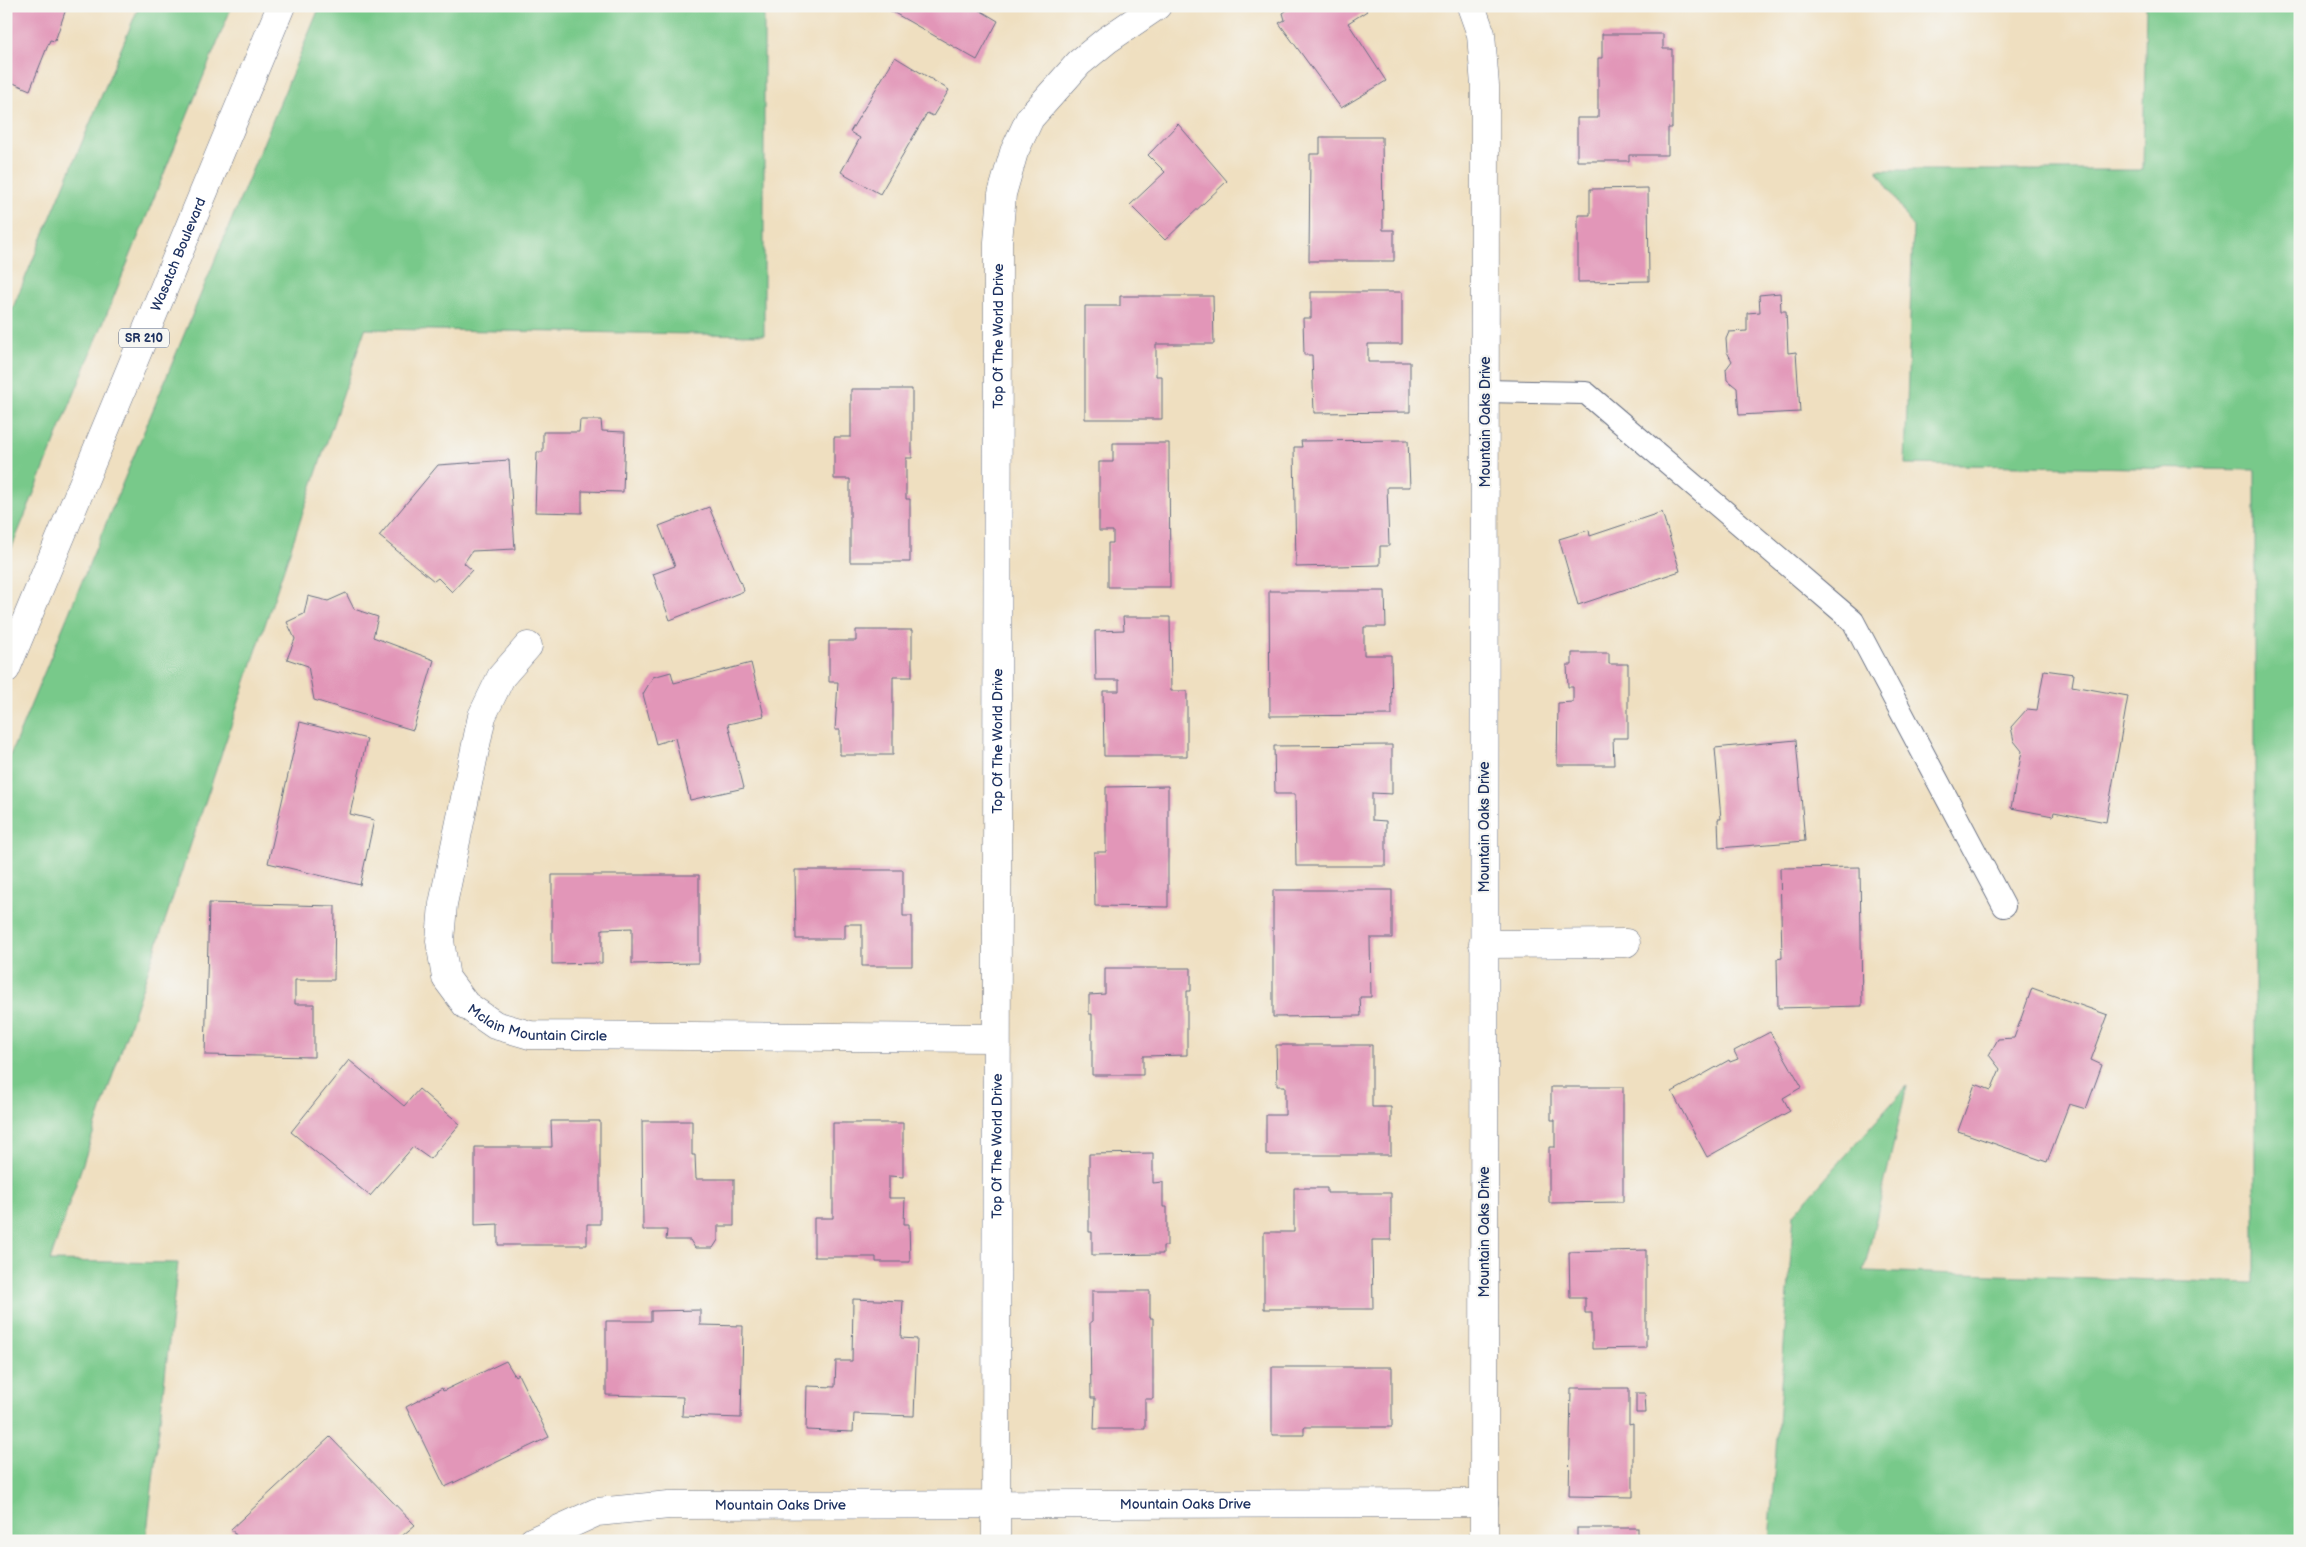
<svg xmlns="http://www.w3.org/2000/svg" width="2306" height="1547" viewBox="0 0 2306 1547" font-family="'Balsamiq Sans',sans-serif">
<rect width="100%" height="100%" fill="#f6f6f2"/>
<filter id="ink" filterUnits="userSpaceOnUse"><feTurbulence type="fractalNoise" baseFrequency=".02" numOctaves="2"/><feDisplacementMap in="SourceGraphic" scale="10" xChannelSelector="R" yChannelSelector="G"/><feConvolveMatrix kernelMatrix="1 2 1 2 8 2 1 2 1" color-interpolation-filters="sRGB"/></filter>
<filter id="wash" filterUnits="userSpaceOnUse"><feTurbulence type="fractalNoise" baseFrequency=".0096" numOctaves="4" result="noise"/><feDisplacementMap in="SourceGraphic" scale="20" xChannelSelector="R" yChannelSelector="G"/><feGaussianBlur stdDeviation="1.12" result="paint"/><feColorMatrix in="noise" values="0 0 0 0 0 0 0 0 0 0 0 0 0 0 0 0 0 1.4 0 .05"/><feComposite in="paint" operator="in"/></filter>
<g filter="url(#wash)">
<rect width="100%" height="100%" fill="#efdfc0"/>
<g fill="#78c98a" stroke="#4a7c74">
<polygon points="139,6 232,6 6,562 6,324"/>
<polygon points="320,6 764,6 764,335 365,329 50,1261 178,1263 146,1541 6,1541 6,765"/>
<polygon points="2146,6 2300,6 2300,1541 1769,1541 1794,1214 1907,1086 1864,1271 2255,1283 2255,470 1905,464 1913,227 1877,170 2143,170"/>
</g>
<g id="blocks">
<g fill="#e296b8">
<polygon points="6,6 67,6 55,41 50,40 30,90 6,80"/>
<polygon points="882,6 978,6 976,8 998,21 977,60"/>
<polygon points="1293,6 1363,6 1367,11 1348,23 1386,81 1341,108 1279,23 1285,20 1283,13"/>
<polygon points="1602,34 1663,34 1663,49 1672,49 1672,128 1668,128 1668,155 1629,155 1629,161 1577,161 1577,118 1598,118 1598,58 1602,58"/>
<polygon points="895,57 949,90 933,116 927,113 880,194 841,172 860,138 850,132"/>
<polygon points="1178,124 1227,181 1165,240 1130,205 1165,172 1148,155"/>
<polygon points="1320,137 1382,137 1383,230 1394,230 1394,261 1309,261 1310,154 1320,154"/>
<polygon points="1648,188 1649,281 1578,282 1578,215 1590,215 1590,189"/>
<polygon points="1311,292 1402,292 1402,344 1368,344 1368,362 1410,362 1410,412 1314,413 1312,355 1304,355 1303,318 1311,318"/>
<polygon points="1780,293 1781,311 1786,311 1788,353 1796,352 1800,412 1739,415 1737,388 1727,380 1726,369 1732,361 1727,352 1726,339 1729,332 1747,331 1747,313 1760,312 1759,295"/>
<polygon points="1120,296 1213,296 1214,344 1156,344 1156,376 1162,376 1162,419 1085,419 1085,306 1120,306"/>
<polygon points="851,389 912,389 912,458 906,458 906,499 910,499 910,562 850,562 850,479 834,479 834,437 851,437"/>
<polygon points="580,420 601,420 602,431 625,432 623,492 582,491 582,513 535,512 537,452 543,452 543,432 579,432"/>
<polygon points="1408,440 1410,487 1387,487 1389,546 1380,546 1380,565 1296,567 1294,447 1302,447 1301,441"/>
<polygon points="1113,443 1169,443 1170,587 1108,587 1108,543 1113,543 1113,531 1099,531 1099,462 1113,462"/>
<polygon points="509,460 515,549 472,551 464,563 472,570 452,592 438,578 434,581 379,536 438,465"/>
<polygon points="709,507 744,591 670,620 653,574 675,566 659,526"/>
<polygon points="1662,512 1680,571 1578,605 1559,539 1589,530 1590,536"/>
<polygon points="1269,591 1385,591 1386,627 1364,627 1364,655 1391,655 1392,715 1270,716"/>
<polygon points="346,593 354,609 378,617 373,637 434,660 413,730 314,700 308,666 287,659 295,639 287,622 304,614 308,596 328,601"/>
<polygon points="1123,617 1170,617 1171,691 1187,691 1187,756 1104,756 1103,691 1119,691 1119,680 1096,680 1095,631 1124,630"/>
<polygon points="856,630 912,630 912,677 893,677 893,755 840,755 840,730 835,730 838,682 829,682 829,641 856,641"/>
<polygon points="1572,653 1609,653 1609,664 1628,664 1628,738 1613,738 1614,765 1557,765 1558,703 1573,702 1573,687 1568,687 1567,665 1572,665"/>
<polygon points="751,663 764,716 728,724 744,788 690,800 675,738 656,744 643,694 653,677 671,672 674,683"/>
<polygon points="2044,670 2074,674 2072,686 2128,696 2106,822 2054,812 2053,816 2011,808 2022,751 2014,741 2011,727 2027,709 2037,710"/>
<polygon points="300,722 367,739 350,814 374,820 360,885 268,863"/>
<polygon points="1796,740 1805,841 1719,848 1718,819 1721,819 1715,748"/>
<polygon points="1392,745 1392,794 1372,793 1372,820 1386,821 1386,866 1296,866 1295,794 1275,794 1274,746"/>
<polygon points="1168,786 1168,907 1095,906 1094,852 1106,852 1106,787"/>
<polygon points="1860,867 1862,1006 1778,1008 1777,959 1782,958 1780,868"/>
<polygon points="795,870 903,870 903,916 912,916 912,966 862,966 862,924 845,924 845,939 796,939"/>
<polygon points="552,875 699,875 699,963 632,964 632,928 602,929 602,963 552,964"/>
<polygon points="1273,890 1392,890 1392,938 1370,938 1371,997 1360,997 1361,1016 1273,1017"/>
<polygon points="209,903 335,906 334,980 295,980 295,1004 314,1004 314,1057 205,1055"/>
<polygon points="1105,968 1191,968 1191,991 1187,991 1187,1055 1143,1056 1143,1075 1092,1075 1092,1014 1089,1014 1089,995 1105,994"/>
<polygon points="2032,988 2108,1015 2091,1060 2102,1065 2086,1109 2069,1104 2047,1162 1958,1131 1975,1084 1991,1090 2000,1069 1989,1055 1998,1039 2014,1038"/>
<polygon points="1770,1032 1802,1087 1783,1098 1790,1111 1707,1157 1672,1092 1729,1060 1730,1062 1738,1059 1734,1051"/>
<polygon points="1276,1045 1372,1045 1372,1107 1391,1107 1391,1155 1266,1155 1266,1115 1285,1115 1285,1086 1277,1086"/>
<polygon points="349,1060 404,1106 419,1089 460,1124 430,1159 413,1147 370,1196 291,1132"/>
<polygon points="1551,1087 1623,1087 1623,1202 1549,1203 1549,1147 1555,1147 1555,1120 1551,1120"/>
<polygon points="551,1121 600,1121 600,1224 587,1224 587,1245 498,1245 498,1224 475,1225 475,1147 552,1147"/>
<polygon points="642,1121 692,1121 692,1155 695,1155 696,1179 734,1179 734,1226 718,1226 718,1240 713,1248 695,1248 690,1240 666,1240 667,1230 643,1230"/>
<polygon points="833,1123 903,1123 903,1177 889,1176 889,1198 905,1198 904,1224 909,1224 910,1262 876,1262 876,1257 814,1257 814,1218 833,1218"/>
<polygon points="1153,1153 1153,1183 1163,1182 1163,1207 1167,1207 1167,1246 1163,1246 1163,1254 1092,1255 1092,1232 1089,1232 1089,1154"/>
<polygon points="1294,1188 1327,1188 1327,1193 1391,1193 1391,1240 1372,1240 1373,1309 1264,1309 1264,1232 1294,1232"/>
<polygon points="1646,1250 1646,1348 1592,1349 1592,1313 1585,1313 1585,1298 1570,1298 1569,1252"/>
<polygon points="1092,1291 1150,1291 1150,1318 1153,1318 1153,1399 1145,1399 1145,1429 1094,1429 1095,1398 1091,1398 1090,1322 1092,1322"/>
<polygon points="853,1299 903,1301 901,1338 917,1339 914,1416 854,1414 853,1432 806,1430 807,1386 835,1387 836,1361 852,1361"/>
<polygon points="700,1310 700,1325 743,1326 741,1418 682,1416 683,1397 606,1395 606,1321 651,1321 651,1311"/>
<polygon points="506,1361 515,1376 518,1374 549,1437 445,1487 406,1407 442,1388 443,1391"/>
<polygon points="1272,1367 1392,1367 1392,1427 1304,1427 1304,1435 1272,1435"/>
<polygon points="1571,1388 1629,1388 1629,1425 1633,1424 1633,1497 1569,1496"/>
<polygon points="1636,1393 1645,1393 1646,1413 1636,1413"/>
<polygon points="330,1437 415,1525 396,1541 241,1541 231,1529"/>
<rect x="1577" y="1528" width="61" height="13"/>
</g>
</g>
</g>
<g filter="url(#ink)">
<use href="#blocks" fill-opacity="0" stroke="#656d80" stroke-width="1"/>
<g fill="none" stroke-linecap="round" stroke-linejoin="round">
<g stroke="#656d80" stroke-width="24">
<polyline id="lane" points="1485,391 1586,393 1853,621 2004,906"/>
</g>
<g stroke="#656d80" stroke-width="29">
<g id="street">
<polyline points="1471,6 1481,34 1485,86 1484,1541"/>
<path id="s1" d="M 528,646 L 501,677 L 482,716 L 443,904 L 440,941 L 446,978 L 466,1005 L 495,1025 L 530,1035 L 996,1038"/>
<polyline points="1483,944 1626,943"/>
<path id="s2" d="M 533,1541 L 597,1512 L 669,1505 L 1484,1503"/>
<path id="s3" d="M 996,1541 L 998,242 L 1002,194 L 1014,152 L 1030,118 L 1079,63 L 1107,40 L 1157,6"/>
</g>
</g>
<g stroke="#656d80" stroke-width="29">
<g id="primary">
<path id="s4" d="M 6,669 L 281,6"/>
</g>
</g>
<use href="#lane" stroke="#fff" stroke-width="22"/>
<use href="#street" stroke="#fff" stroke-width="28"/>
<use href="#primary" stroke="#fff" stroke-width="28"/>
</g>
</g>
<g text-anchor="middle" stroke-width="4.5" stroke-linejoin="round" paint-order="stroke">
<rect fill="#f6f6f2" stroke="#5d6b8a" stroke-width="1" x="119" y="328.5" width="50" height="19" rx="4"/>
<g font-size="12" font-weight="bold" fill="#1b2f5e">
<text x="144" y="342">SR 210</text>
</g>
<g font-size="14" fill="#1b2f5e" stroke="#f6f6f2">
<text dy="5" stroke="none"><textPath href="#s4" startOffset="449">Wasatch Boulevard</textPath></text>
<text dy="5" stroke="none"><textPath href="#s3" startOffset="1205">Top Of The World Drive</textPath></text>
<text transform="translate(1485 422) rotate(-90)" y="5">Mountain Oaks Drive</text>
<text dy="5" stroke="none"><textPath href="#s3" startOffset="800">Top Of The World Drive</textPath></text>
<text transform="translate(1484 827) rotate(-90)" y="5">Mountain Oaks Drive</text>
<text dy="5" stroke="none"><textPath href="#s1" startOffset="461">Mclain Mountain Circle</textPath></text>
<text dy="5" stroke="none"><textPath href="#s3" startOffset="395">Top Of The World Drive</textPath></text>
<text transform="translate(1484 1232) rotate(-90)" y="5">Mountain Oaks Drive</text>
<text dy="5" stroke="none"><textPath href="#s2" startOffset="659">Mountain Oaks Drive</textPath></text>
<text dy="5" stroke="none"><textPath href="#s2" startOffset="254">Mountain Oaks Drive</textPath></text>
</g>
</g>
<rect width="2306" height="1547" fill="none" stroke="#f6f6f2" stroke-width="25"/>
</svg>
